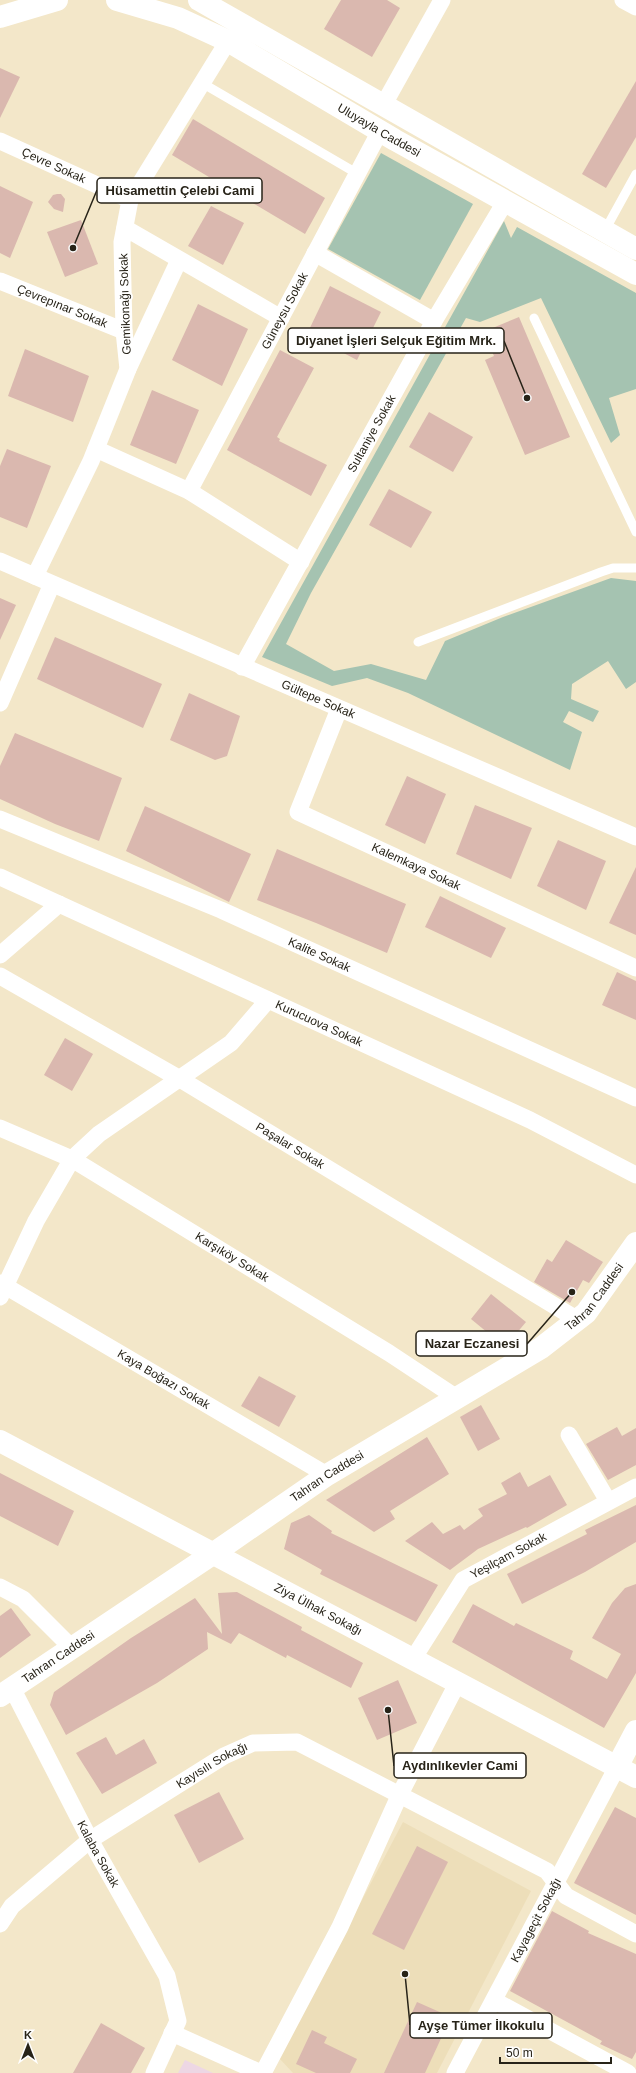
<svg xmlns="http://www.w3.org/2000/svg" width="636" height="2073" viewBox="0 0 636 2073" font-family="Helvetica,sans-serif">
<rect width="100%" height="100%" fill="#f3e7c9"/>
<polygon fill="#edd7e4" points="185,2060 213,2073 178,2073"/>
<polygon fill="#eddeb9" points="403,1822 531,1891 437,2073 293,2073 279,2058"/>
<g fill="#a5c3b1">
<polygon points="381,153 473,204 420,300 328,249"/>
<polygon points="504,221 511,238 517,227 636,293 636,389 609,398 620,435 611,443 541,298 480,322 466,318 311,593 286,644 334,671 371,664 426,680 445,641 503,617 611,578 636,581 636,682 626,689 608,661 572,684 571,699 599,711 593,722 569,711 563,722 582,732 570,770 408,693 367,678 332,686 262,657"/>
</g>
<g fill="#dab8af">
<polygon points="341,0 387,0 400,8 372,57 324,29"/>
<polygon points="0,68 20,77 0,118"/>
<polygon points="636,81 636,137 606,188 582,174"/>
<polygon points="193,119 325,198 305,234 172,155"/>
<polygon points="0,186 33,202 10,258 0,253"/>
<polygon points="57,194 61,194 65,199 63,212 54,209 48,202 53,195"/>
<polygon points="211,206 244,223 223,265 188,246"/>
<polygon points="81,220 98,264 65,277 47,232"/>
<polygon points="330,286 381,312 357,360 307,334"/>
<polygon points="198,304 248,329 222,386 172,360"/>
<polygon points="519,317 570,437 525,455 485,360 494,356 483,332"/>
<polygon points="25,349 89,376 73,422 8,396"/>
<polygon points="280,350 314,368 277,437 280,439 279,441 327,465 311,496 227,450"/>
<polygon points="152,390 199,410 176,464 130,445"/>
<polygon points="429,412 473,437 453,472 409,447"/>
<polygon points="7,449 51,466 27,528 0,517 0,466"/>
<polygon points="389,489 432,512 411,548 369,525"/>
<polygon points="0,598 16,605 0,640"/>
<polygon points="55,637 162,684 143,728 37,679"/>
<polygon points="189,693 240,716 227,756 215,760 170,740"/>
<polygon points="15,733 122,778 99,841 55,824 0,799 0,766"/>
<polygon points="407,776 446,794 425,844 385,825"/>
<polygon points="475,805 532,828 511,879 456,854"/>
<polygon points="145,806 251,854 229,902 126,851"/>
<polygon points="558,840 606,861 586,910 537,886"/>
<polygon points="277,849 406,904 387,953 316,923 257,900"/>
<polygon points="636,867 636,935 609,923"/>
<polygon points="440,896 506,928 491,958 425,927"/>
<polygon points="617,972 636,981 636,1020 602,1005"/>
<polygon points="65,1038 93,1054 72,1091 44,1075"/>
<polygon points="566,1240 603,1262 589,1283 583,1280 570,1303 534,1282 547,1259 552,1262"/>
<polygon points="491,1294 526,1322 505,1347 471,1319"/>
<polygon points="259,1376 296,1396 279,1427 241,1406"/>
<polygon points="481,1405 500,1439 478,1451 460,1417"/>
<polygon points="617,1427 622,1436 636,1428 636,1465 608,1480 586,1444"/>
<polygon points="427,1437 449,1474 390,1511 395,1519 374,1532 326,1500"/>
<polygon points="520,1472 528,1487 550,1475 567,1505 527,1528 526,1527 478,1549 450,1570 405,1541 432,1522 443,1534 460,1525 464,1530 483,1516 478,1509 507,1494 501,1483"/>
<polygon points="0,1473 74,1511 58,1546 0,1516"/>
<polygon points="636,1505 636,1542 585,1572 522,1604 507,1574 587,1534 585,1530"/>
<polygon points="309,1515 332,1531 331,1533 438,1585 416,1622 320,1574 322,1570 284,1549 291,1523"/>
<polygon points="636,1584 636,1673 604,1728 452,1642 473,1604 514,1626 516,1623 573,1651 570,1659 607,1679 621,1654 592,1638 612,1603 625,1588"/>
<polygon points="237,1592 302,1627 301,1630 363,1663 351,1688 287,1655 286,1658 239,1633 231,1644 207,1632 208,1649 157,1683 66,1735 50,1705 54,1692 131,1638 195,1598 222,1634 218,1593"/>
<polygon points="11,1608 31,1635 0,1658 0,1616"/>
<polygon points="398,1680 417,1723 377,1740 358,1698"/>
<polygon points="106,1737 116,1755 144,1739 157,1763 102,1794 76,1753"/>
<polygon points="219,1792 244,1839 199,1863 174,1815"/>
<polygon points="615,1807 636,1818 636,1915 574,1883"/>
<polygon points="417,1846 448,1862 404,1950 372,1934"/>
<polygon points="552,1911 589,1931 588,1933 636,1954 636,2052 632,2059 600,2044 602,2041 510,1991"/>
<polygon points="417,2002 451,2017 425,2073 384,2073"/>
<polygon points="101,2023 145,2048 131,2073 73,2073"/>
<polygon points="312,2030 327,2037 324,2043 357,2059 350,2073 316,2073 296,2064"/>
</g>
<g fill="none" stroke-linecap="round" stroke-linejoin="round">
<g stroke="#fff" stroke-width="9">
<polyline points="202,83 358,174"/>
<polyline points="604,232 636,174"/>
<polyline points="534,318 636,532"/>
<polyline points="418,642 601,572 613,568 636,568"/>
</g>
<g stroke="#fff" stroke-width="17">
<polyline points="623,0 636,7"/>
<polyline points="384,104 442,0"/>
<path id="s1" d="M 0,141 L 130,200"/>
<polyline points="125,228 281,318"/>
<polyline points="315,253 434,321"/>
<path id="s2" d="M 0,281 L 124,331"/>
<polyline points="128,369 179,260"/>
<polyline points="96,449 189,491 301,562"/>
<path id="s3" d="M 189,491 L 380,131"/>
<path id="s4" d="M 0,561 L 636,837"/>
<polyline points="35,576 91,461 128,369 124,331 122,242 130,200 228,41"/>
<path id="s5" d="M 242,667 L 434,321 L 505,202"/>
<polyline points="0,703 52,584"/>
<path id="s6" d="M 339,709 L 298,812 L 636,968"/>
<path id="s7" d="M 0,819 L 221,910 L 636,1098"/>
<path id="s8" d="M 0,877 L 530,1120 L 636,1175"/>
<polyline points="0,955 59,904"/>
<path id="s9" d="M 0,976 L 180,1079 L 578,1320"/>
<path id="s10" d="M 0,1128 L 72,1159 L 389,1353 L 457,1398"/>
<path id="s11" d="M 0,1283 L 327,1475"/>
<polyline points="0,1297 36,1221 72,1159 99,1134 231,1043 268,1000"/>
<polyline points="569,1435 608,1501"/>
<polyline points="0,1587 23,1599 71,1647"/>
<path id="s12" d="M 413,1659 L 463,1580 L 636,1487"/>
<path id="s13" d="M 12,1688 L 90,1840 L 167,1976 L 178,2021 L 154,2073"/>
<path id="s14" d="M 0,1924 L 12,1906 L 90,1840 L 224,1756 L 253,1743 L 297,1742 L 547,1871 L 566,1896 L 636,1934"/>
<polyline points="495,2001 628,2073"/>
<polyline points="172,2033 261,2073"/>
<polyline points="263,2073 340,1927 400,1794 458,1682"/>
<path id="s15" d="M 455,2073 L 617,1767"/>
</g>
<g stroke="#fff" stroke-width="22">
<path id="s16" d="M 117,0 L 178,18 L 228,41 L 395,140 L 636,274"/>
<polyline points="199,0 636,249"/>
<polyline points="0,17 57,0"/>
<path id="s17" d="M 0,1441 L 636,1777"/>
<path id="s18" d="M 0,1696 L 214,1553 L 327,1475 L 541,1348 L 586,1313 L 636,1243"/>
<polyline points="617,1767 636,1731"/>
</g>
</g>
<g text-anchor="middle" stroke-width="3.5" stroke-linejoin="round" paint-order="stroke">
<g font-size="12" fill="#272318" stroke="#fff">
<text dy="4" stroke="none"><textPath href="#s16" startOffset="294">Uluyayla Caddesi</textPath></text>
<text dy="4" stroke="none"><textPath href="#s1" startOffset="59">Çevre Sokak</textPath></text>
<text transform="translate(125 304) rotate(-92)" y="4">Gemikonağı Sokak</text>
<text dy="4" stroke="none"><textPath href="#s2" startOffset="67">Çevrepınar Sokak</textPath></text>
<text dy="4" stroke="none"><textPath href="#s3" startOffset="204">Güneysu Sokak</textPath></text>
<text dy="4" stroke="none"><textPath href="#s5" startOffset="267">Sultaniye Sokak</textPath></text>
<text dy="4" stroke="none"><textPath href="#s4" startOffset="347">Gültepe Sokak</textPath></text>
<text dy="4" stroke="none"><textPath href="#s6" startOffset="241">Kalemkaya Sokak</textPath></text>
<text dy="4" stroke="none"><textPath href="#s7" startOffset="347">Kalite Sokak</textPath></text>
<text dy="4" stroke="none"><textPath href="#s8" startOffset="351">Kurucuova Sokak</textPath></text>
<text dy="4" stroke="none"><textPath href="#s9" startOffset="336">Paşalar Sokak</textPath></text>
<text dy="4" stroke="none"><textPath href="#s10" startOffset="266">Karşıköy Sokak</textPath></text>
<text dy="4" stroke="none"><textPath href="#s18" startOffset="718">Tahran Caddesi</textPath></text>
<text dy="4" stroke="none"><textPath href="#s11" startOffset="190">Kaya Boğazı Sokak</textPath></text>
<text dy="4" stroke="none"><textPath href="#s18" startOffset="394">Tahran Caddesi</textPath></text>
<text dy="4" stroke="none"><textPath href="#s12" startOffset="145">Yeşilçam Sokak</textPath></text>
<text dy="4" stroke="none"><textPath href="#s17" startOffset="360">Ziya Ülhak Sokağı</textPath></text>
<text dy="4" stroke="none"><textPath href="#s18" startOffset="70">Tahran Caddesi</textPath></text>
<text dy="4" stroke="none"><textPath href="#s14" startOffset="267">Kayısılı Sokağı</textPath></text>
<text dy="4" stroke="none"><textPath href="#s13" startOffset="187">Kalaba Sokak</textPath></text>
<text dy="4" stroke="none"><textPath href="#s15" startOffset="173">Kayageçit Sokağı</textPath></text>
</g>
</g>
<path fill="none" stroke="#272318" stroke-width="1.5" d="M73 248L97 190M527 398L504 341M572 1292L527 1344M388 1710L394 1766M405 1974L410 2025"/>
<g fill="#272318" stroke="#fff" stroke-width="1.5">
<circle cx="73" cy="248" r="4"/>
<circle cx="527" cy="398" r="4"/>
<circle cx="572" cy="1292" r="4"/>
<circle cx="388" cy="1710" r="4"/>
<circle cx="405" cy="1974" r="4"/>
</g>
<g fill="#fff" stroke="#272318" stroke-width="1.5">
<rect x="97" y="178" width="165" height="25" rx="4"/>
<rect x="288" y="328" width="216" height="25" rx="4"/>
<rect x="416" y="1331" width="111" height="25" rx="4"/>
<rect x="394" y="1753" width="132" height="25" rx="4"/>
<rect x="410" y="2013" width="142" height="25" rx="4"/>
</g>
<g font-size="13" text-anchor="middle" font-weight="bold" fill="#272318">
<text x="180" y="195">Hüsamettin Çelebi Cami</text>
<text x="396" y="345">Diyanet İşleri Selçuk Eğitim Mrk.</text>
<text x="472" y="1348">Nazar Eczanesi</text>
<text x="460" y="1770">Aydınlıkevler Cami</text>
<text x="481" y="2030">Ayşe Tümer İlkokulu</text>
</g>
<g transform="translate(28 2045)" stroke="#ffffff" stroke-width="3" paint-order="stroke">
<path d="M0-3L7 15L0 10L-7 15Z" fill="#272318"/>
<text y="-6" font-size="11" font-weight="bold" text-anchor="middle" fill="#272318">K</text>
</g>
<path d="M500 2057v6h111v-6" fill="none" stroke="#272318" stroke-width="2"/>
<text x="506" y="2057" font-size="12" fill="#272318" stroke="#ffffff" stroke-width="3" paint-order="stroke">50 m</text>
</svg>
